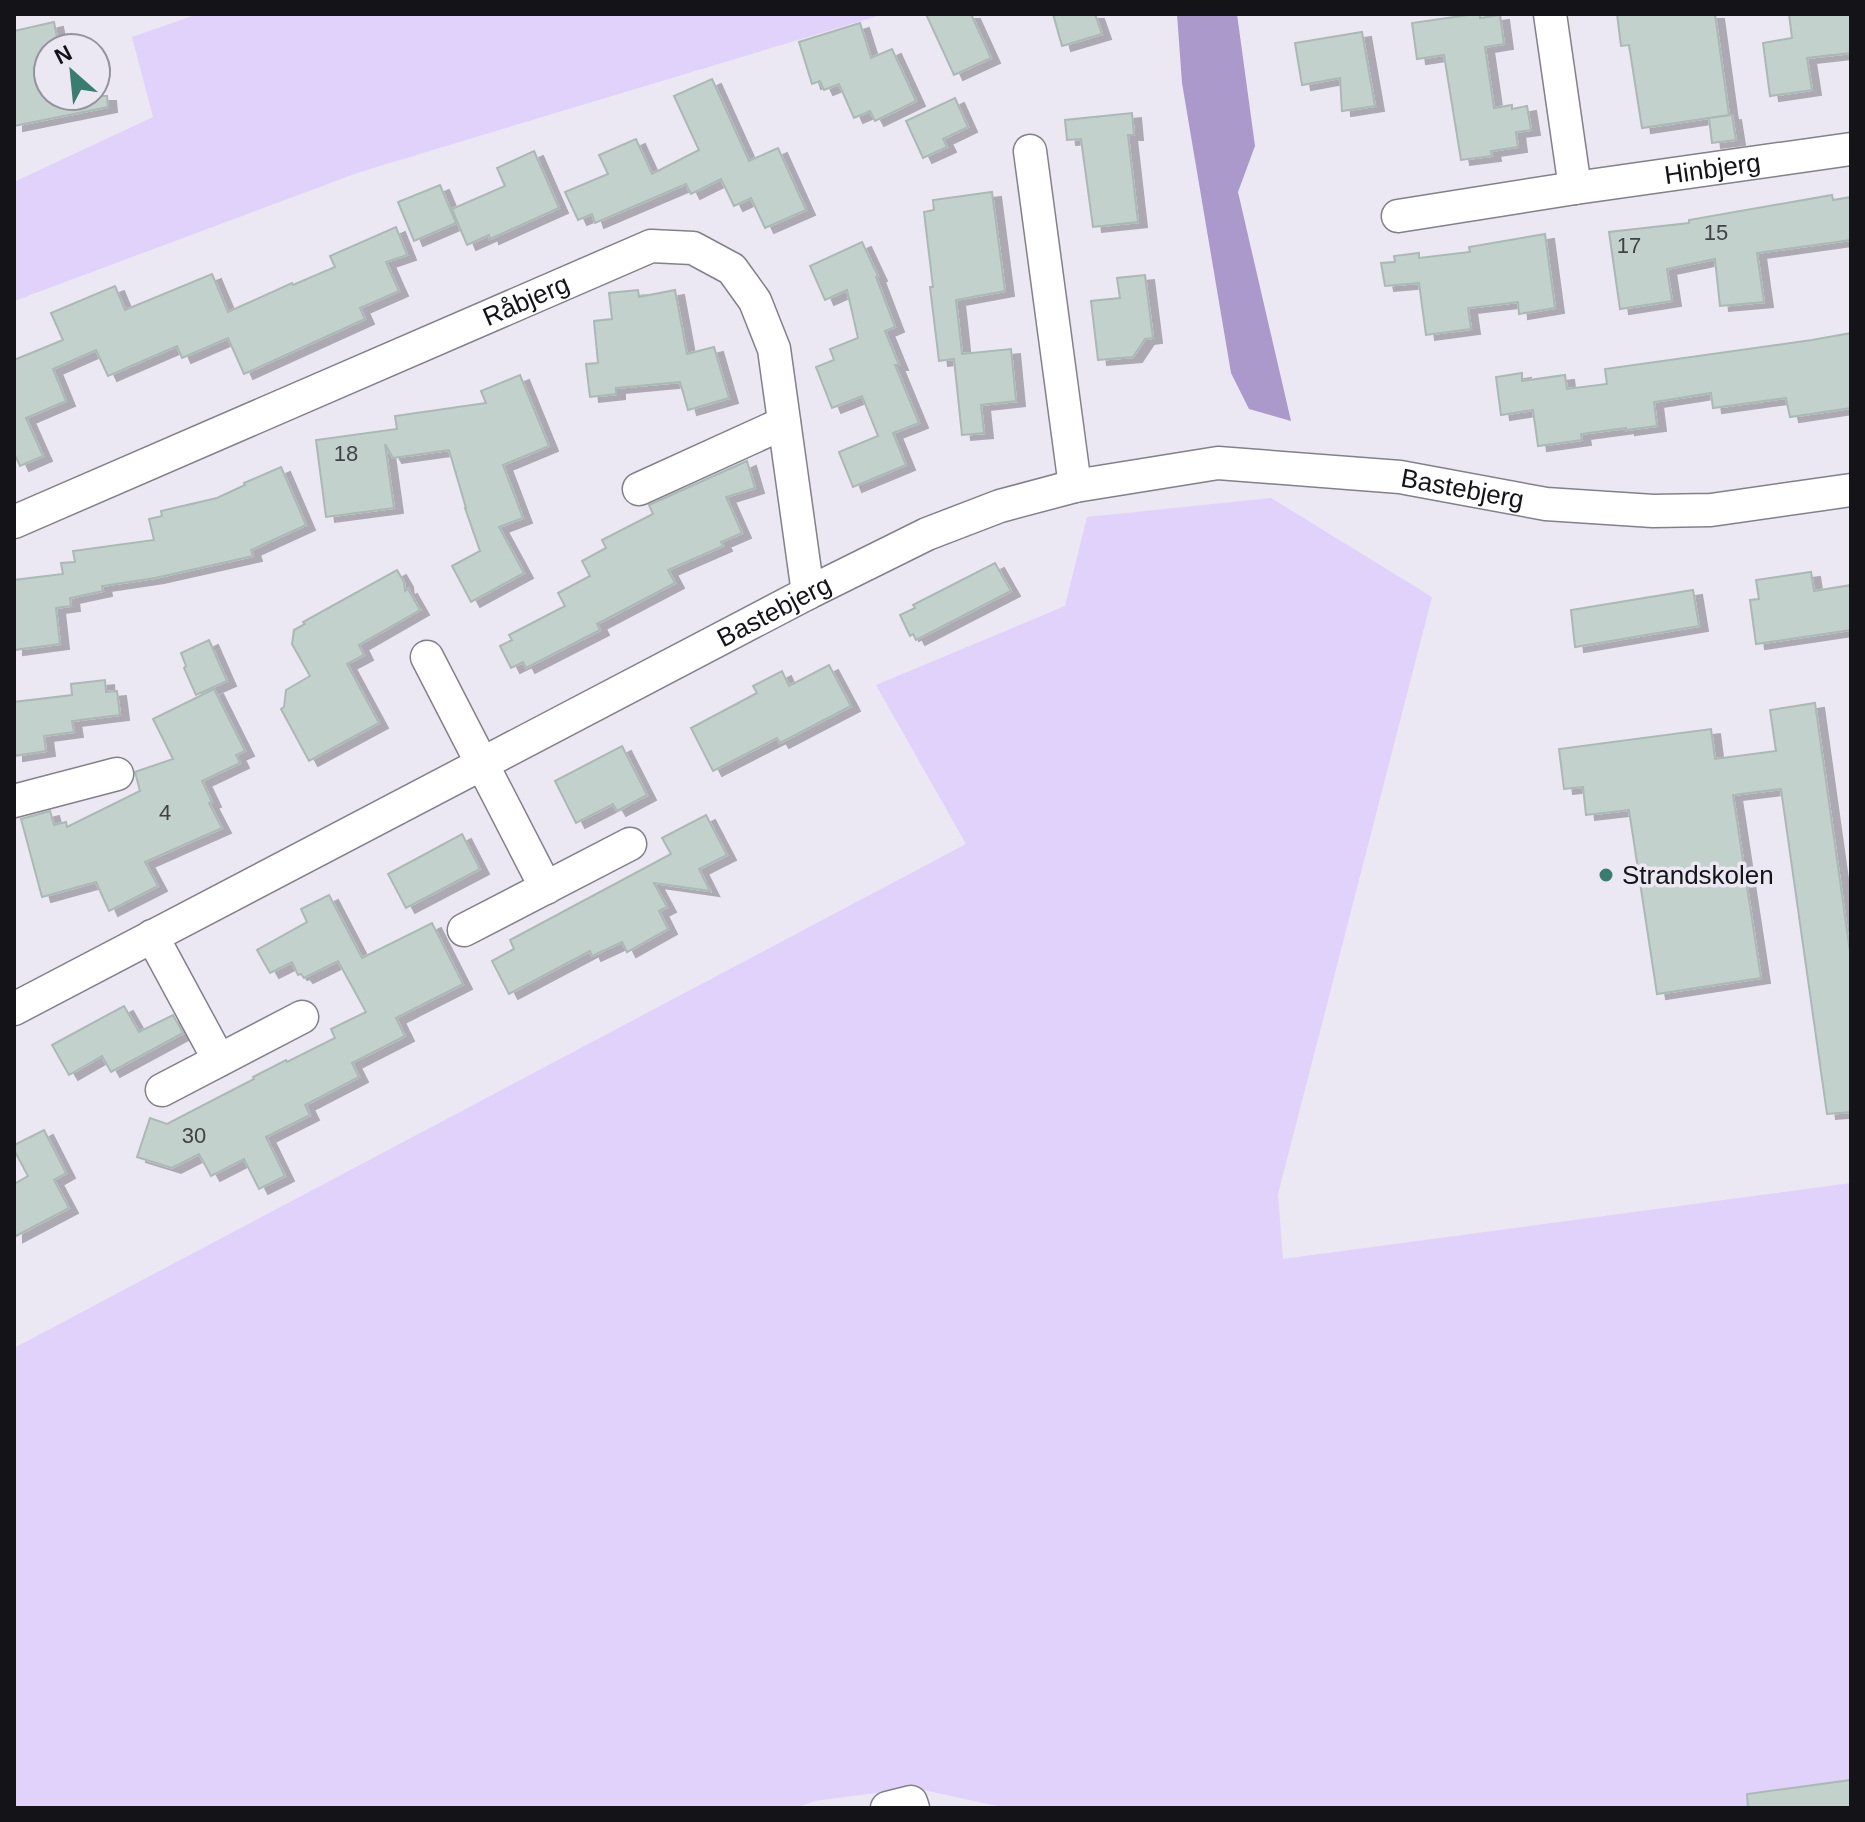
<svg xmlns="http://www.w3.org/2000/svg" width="1865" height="1822" viewBox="0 0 1865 1822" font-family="Arial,sans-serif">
<defs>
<filter id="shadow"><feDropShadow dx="9" dy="5" stdDeviation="0" flood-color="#0004"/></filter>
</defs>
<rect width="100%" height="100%" fill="#ebe7f3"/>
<g fill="#e0d2fa">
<polygon points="198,14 884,14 360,172 14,301 14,182 153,117 132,37"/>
<polygon points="1271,498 1432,597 1278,1194 1283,1259 1851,1183 1851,1808 1007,1808 914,1788 814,1801 796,1808 14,1808 14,1348 966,844 876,685 1065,606 1087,517"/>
</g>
<polygon fill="#ab99cb" points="1177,14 1237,14 1255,146 1238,192 1291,421 1249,409 1231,373 1182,83"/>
<g fill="#c3d1cd" stroke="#abb9b5" stroke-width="2" filter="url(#shadow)">
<polygon points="926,14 971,14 991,58 954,75"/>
<polygon points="1053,14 1095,14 1102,34 1062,46"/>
<polygon points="1475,14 1480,14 1480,18 1500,15 1504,44 1485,47 1494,108 1512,105 1512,109 1527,106 1531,130 1516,132 1518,147 1491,151 1492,156 1461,160 1444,55 1417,59 1412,23"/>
<polygon points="1617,14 1715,14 1729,115 1642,128 1629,45 1621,46"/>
<polygon points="1789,14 1851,14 1851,53 1807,58 1812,90 1770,96 1763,43 1792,38"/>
<polygon points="54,22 59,48 48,48 48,96 107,96 108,107 14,126 14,31"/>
<polygon points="860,23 871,58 892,49 916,101 875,121 870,111 854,118 839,84 824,90 820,81 812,84 799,42"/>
<polygon points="1362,32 1375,106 1342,111 1340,78 1302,85 1295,43"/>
<polygon points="712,79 749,161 778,148 806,210 765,228 751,198 734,206 721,179 691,194 686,184 595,223 592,214 578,220 565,192 608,174 599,155 636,139 652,174 699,150 674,96"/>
<polygon points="955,98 968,127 943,139 947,147 923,158 906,121"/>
<polygon points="1132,113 1134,135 1128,135 1138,222 1093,227 1081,139 1067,140 1065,120"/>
<polygon points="1732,115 1736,140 1712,143 1709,118"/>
<polygon points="534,151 559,208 490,239 489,235 467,245 452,209 505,186 497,168"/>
<polygon points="440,185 456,223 414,241 398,202"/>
<polygon points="992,192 1005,291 956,300 962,354 1011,349 1016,401 981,405 984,433 962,435 954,359 939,361 930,287 933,287 924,212 934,210 933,200"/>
<polygon points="1832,195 1833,200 1851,197 1851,240 1757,253 1764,302 1720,306 1715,259 1667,269 1672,301 1620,309 1609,232 1689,223 1689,220"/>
<polygon points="396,227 407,255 386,262 399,291 360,308 365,319 244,374 228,338 182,358 177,346 108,376 96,350 53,369 66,401 26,418 43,456 20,466 14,453 14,360 63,340 51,313 115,286 125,310 212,274 228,312 292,283 293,285 335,267 330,256"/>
<polygon points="1545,234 1555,308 1519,314 1518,302 1468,308 1471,329 1426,335 1419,283 1385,286 1381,263 1395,262 1394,256 1419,253 1419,258 1470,252 1469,247"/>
<polygon points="862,242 878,276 876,277 895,327 885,331 899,365 895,365 919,423 893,433 906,465 853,487 839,452 878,436 862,396 832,408 816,367 834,360 830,349 858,338 847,290 825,300 810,266"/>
<polygon points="1145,275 1153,338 1145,339 1133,357 1098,360 1091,301 1120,298 1117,278"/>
<polygon points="638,290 639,297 675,290 687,354 714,347 729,398 688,410 680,382 616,388 616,394 590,397 586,364 598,363 594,321 612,319 609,293"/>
<polygon points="1851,333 1851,408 1790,417 1786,398 1713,408 1711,393 1654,402 1657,426 1626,430 1626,428 1581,434 1582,440 1538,446 1533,410 1501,415 1496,377 1522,373 1522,381 1565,375 1567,389 1607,384 1605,369 1812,340"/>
<polygon points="520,375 549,446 503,465 523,518 499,527 524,573 471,602 452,566 480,551 465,508 466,508 449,450 393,458 385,444 394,508 326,517 316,440 397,429 395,416 486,403 481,391"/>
<polygon points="747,461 755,488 726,497 742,533 721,542 723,546 668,570 675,583 597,624 600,630 526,668 523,662 511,668 500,646 512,640 509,635 565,606 558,593 590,576 582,561 606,548 602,540 653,514 649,505"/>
<polygon points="281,467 306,525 251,550 253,556 155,578 102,586 103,591 70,598 71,606 56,608 60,644 14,650 14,580 63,574 61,563 75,562 73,551 154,540 149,519 162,516 161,511 217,498 245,485 244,483"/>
<polygon points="995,563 1011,591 916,640 913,634 910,636 900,615 915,608 913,605"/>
<polygon points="397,570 404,582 405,591 408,589 420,610 359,645 364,655 347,664 379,723 309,761 281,709 284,707 286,690 310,676 292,644 294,630 305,624 303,622"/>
<polygon points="1811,572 1814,591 1851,585 1851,630 1756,644 1750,600 1759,599 1756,580"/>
<polygon points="1693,590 1699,626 1575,647 1571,610"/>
<polygon points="209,640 227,681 196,695 184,668 186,666 181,653"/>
<polygon points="829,665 851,706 780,743 777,738 713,771 691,728 757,693 753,686 782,671 789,686"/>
<polygon points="105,680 106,692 117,691 120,715 72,721 74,732 44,736 46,751 14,756 14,702 72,695 71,684"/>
<polygon points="214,689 245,751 236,755 240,763 202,781 212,802 209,803 222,828 145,862 158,886 109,911 96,882 42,897 21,819 50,811 54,825 66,822 67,827 140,791 135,772 173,759 153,719"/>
<polygon points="1815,703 1851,959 1851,1112 1827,1114 1781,789 1733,795 1761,978 1657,994 1629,810 1586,815 1583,787 1564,789 1559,749 1711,729 1715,759 1776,751 1770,710"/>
<polygon points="622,746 647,795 617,811 613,804 576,823 555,781"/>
<polygon points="706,815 727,855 699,869 710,891 654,883 667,907 659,911 668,929 627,952 622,942 592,956 590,951 509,994 492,961 514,949 510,940 671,854 662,838"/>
<polygon points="462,834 480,869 406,908 388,874"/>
<polygon points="329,895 362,958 432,923 463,984 396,1018 405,1036 352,1063 359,1077 305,1105 310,1115 266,1137 285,1176 259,1189 244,1159 211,1176 199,1154 172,1168 137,1157 150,1118 167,1124 254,1079 253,1077 286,1060 287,1062 335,1038 331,1029 366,1012 338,961 304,978 301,974 298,975 292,962 270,973 257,950 307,922 301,909"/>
<polygon points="124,1006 139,1032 173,1015 183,1033 111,1072 102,1056 69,1075 52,1045"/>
<polygon points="44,1130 66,1173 54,1180 69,1208 14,1237 14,1184 28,1176 14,1150 14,1145"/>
<polygon points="1851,1780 1851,1808 1748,1808 1747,1794"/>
</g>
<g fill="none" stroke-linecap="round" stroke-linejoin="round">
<g stroke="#83808a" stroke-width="35">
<g id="minor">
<polyline points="1550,14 1575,188"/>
<polyline points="1030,151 1075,486"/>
<path id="s1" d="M 1398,216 L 1575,188 L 1851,149"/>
<polyline points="639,489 784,423"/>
<path id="s2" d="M 14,522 L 651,246 L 693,248 L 732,269 L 755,301 L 774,349 L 808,593"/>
<polyline points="427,657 546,888"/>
<polyline points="14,801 117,774"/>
<polyline points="464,930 630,844"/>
<polyline points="152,936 219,1060"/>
<path id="s3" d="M 14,1009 L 808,593 L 927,534 L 1000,506 L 1075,486 L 1218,463 L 1400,477 L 1546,504 L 1653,511 L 1711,510 L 1851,490"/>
<polyline points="162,1090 302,1017"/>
<polyline points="887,1808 911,1802 913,1808"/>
</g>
</g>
<use href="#minor" stroke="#fff" stroke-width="32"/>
</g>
<circle fill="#397d70" stroke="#ebe7f3" stroke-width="3" cx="1606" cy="875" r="8"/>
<g text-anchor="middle" stroke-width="7" stroke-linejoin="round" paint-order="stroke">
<g font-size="22" fill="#404244">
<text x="1716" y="240">15</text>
<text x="1629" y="253">17</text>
<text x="346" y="461">18</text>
<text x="165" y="820">4</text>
<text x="194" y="1143">30</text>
</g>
<g font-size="26" fill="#141317" stroke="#ebe7f3">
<text dy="9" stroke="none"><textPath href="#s1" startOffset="318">Hinbjerg</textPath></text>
<text dy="9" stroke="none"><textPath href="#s2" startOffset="558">Råbjerg</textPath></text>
<text dy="9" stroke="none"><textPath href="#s3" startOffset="1576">Bastebjerg</textPath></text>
<text dy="9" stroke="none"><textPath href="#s3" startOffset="858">Bastebjerg</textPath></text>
</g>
<g font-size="26" fill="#141317" stroke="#ebe7f3" text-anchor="start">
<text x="1622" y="884">Strandskolen</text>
</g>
</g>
<rect width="1865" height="1822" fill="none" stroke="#141317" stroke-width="32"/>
<g transform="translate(72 72) rotate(333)"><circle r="38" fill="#ebe7f3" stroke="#95929b" stroke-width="2"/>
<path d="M0-6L14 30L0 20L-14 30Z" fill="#397d70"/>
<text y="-12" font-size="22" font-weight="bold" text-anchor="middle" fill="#141317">N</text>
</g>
</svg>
